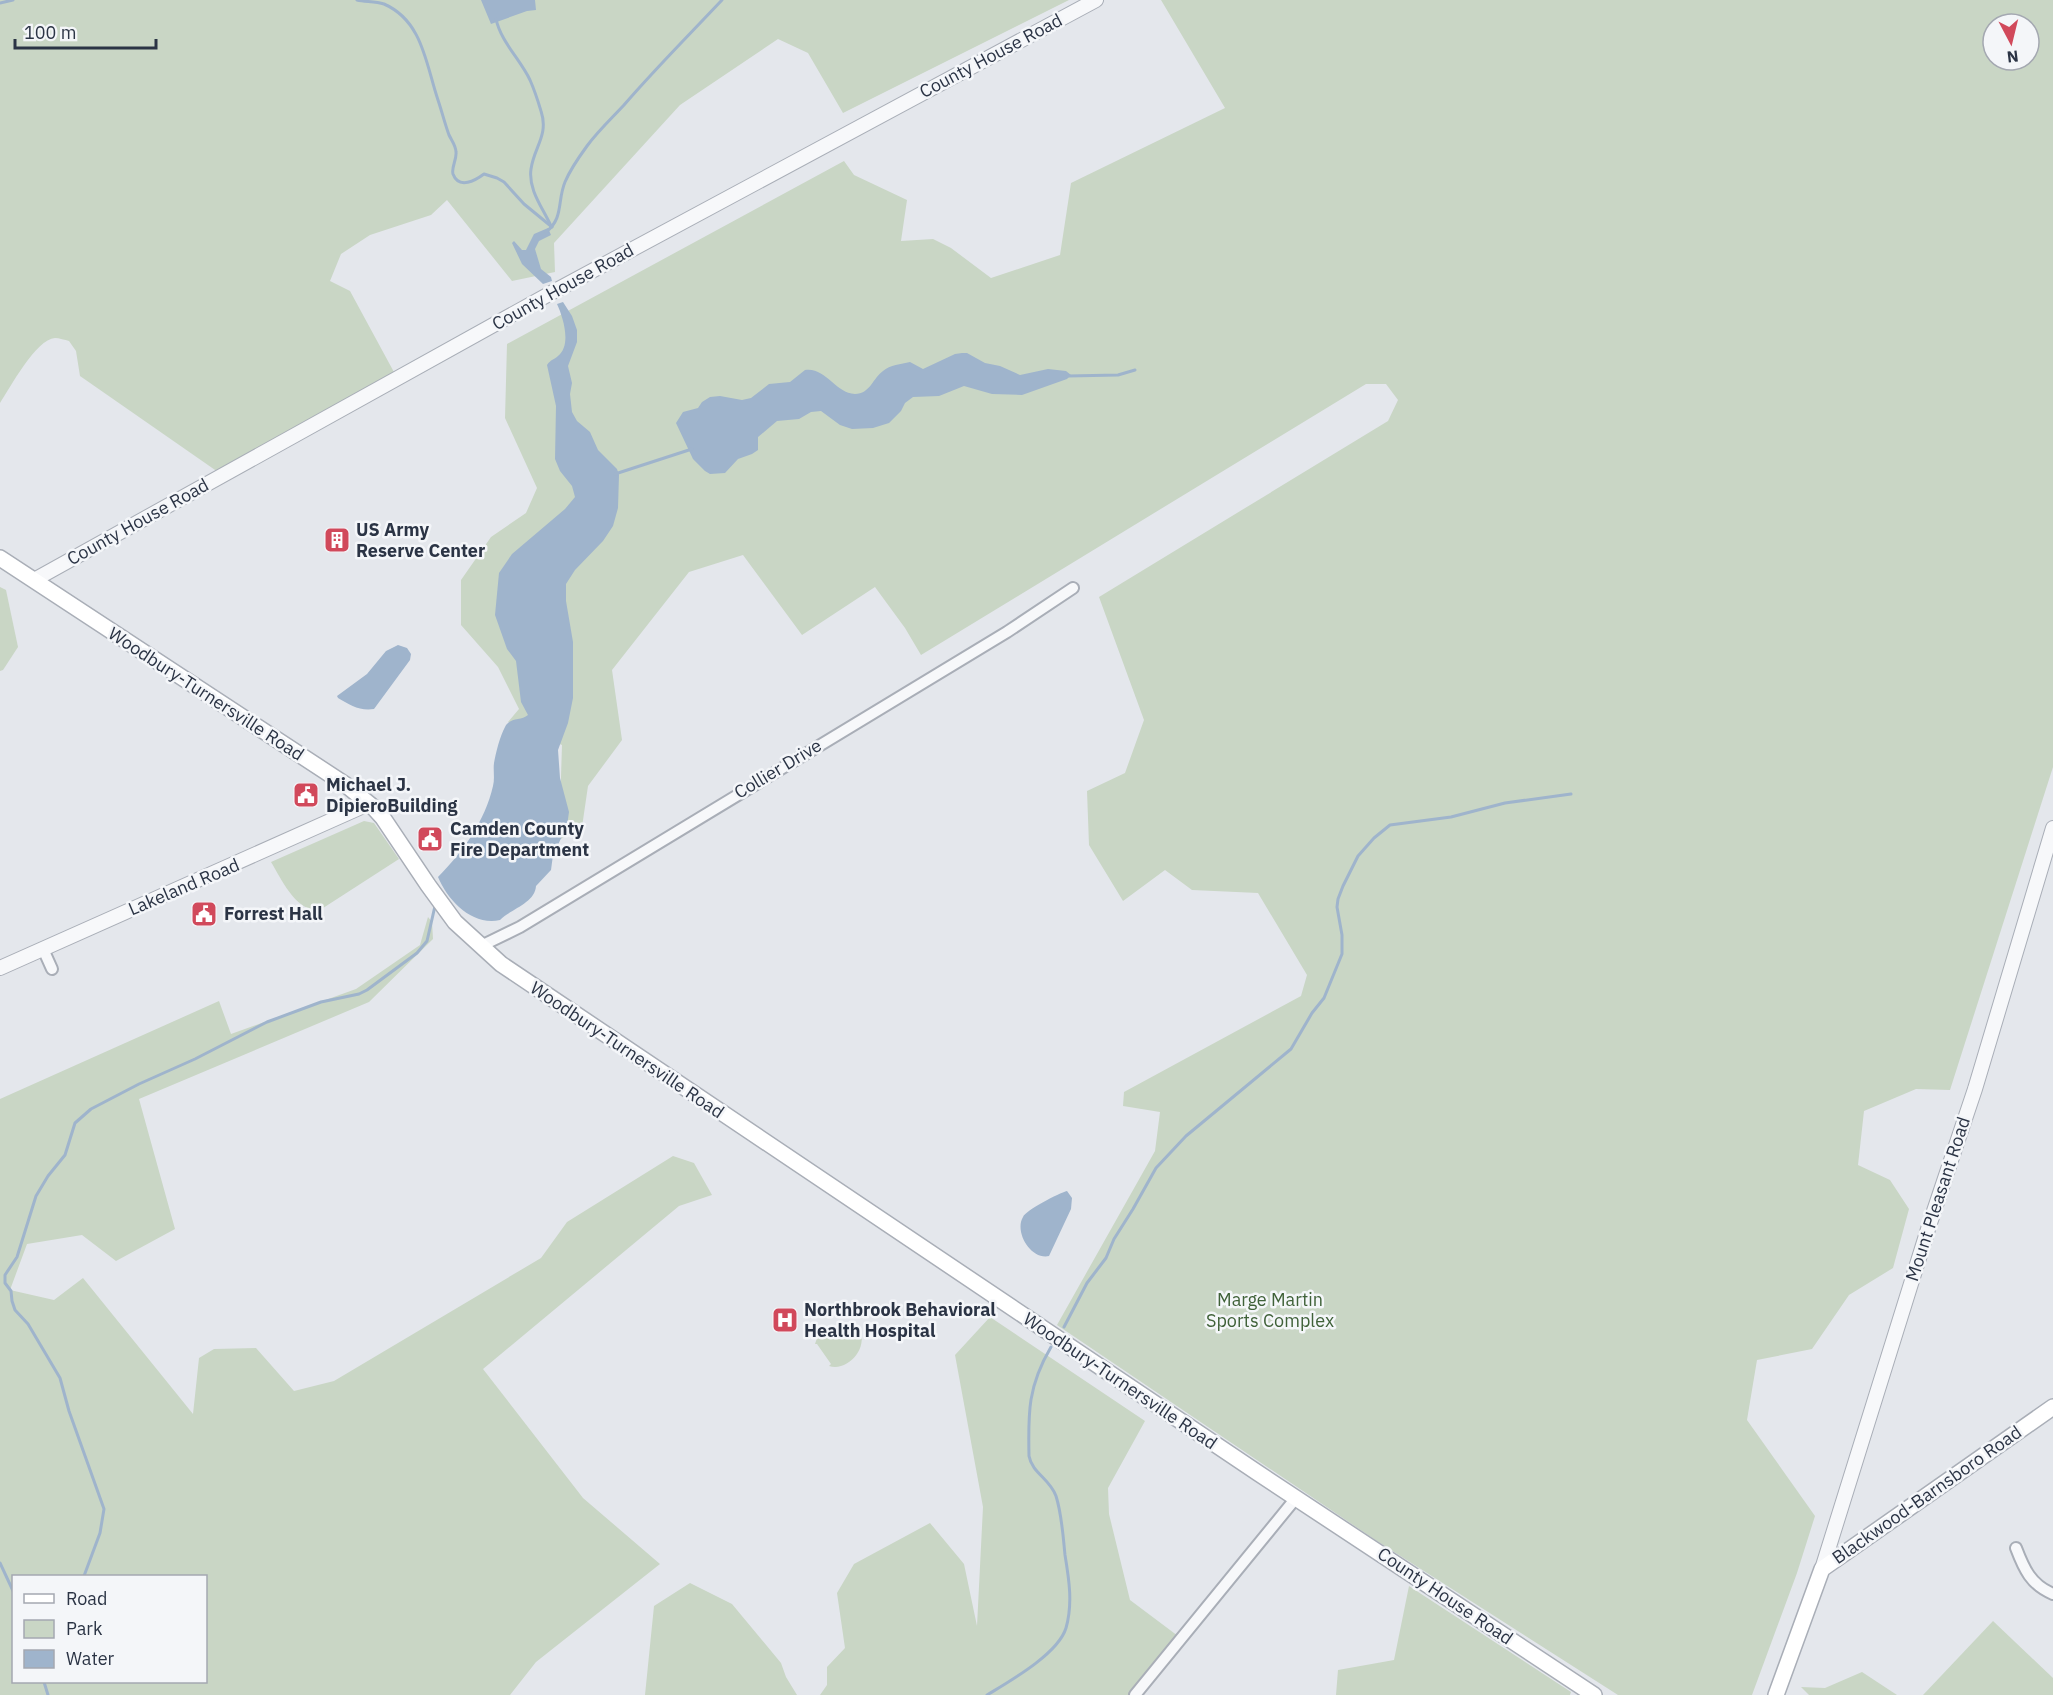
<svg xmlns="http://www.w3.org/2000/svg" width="2053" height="1695" viewBox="0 0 2053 1695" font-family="'IBM Plex Sans',sans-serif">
<rect width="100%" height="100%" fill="#e4e7ec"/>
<g fill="#c9d6c5" fill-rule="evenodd">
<path d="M 0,0 L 1069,0 L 843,113 L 808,53 L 778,39 L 680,105 L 554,243 L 555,272 L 512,281 L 447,200 L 431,215 L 370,235 L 341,254 L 330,281 L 350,291 L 395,374 L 218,472 L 80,376 L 76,351 L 69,341 C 65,340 59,338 55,338 C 36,339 10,388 0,403 Z"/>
<path d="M 1161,0 L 2053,0 L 2053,767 L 1950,1090 L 1916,1089 L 1864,1111 L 1858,1165 L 1890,1180 L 1909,1209 L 1893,1268 L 1849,1295 L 1812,1349 L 1757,1360 L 1747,1420 L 1815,1516 L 1797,1573 L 1752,1695 L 1618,1695 L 1377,1541 L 1057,1325 L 1155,1151 L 1160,1112 L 1123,1106 L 1124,1092 L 1301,996 L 1307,975 L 1258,893 L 1192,890 L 1165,870 L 1123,901 L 1089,845 L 1087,791 L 1125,773 L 1144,720 L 1099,597 L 1388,421 L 1398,400 L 1386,384 L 1366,384 L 921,655 L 905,628 L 875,587 L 802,635 L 743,555 L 689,572 L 612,670 L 622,740 L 588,786 L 582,827 L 559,840 L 562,745 L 508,722 L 519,709 L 498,667 L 461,625 L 461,580 L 491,537 L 526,513 L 537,488 L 505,418 L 507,344 L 844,161 L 854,175 L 907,200 L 901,241 L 933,239 L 951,248 L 991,278 L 1060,255 L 1071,183 L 1225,108 ZM 1993,24 L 2029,24 L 2029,60 L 1993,60 Z"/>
<polygon points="0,587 6,590 18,647 3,670 0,671"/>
<path d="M 364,821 L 374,823 L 399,859 L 320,910 C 296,913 281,878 271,862 Z"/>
<path d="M 428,917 L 432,922 L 433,939 L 369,1002 L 139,1099 L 175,1229 L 116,1261 L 82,1235 L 27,1244 L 10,1290 L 54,1300 L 83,1278 L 193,1414 L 199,1358 L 214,1349 L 256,1348 L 294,1391 L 334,1381 L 541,1258 L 567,1222 L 673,1156 L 694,1163 L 712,1195 L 679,1206 L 483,1369 L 583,1498 L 660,1564 L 536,1662 L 510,1695 L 0,1695 L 0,1099 L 219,1001 L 231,1034 L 356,989 L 420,945 ZM 14,1576 L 206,1576 L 206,1682 L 14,1682 Z"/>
<polygon points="990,1317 1145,1421 1108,1488 1109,1514 1130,1600 1182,1639 1136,1695 820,1695 827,1685 827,1667 845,1648 837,1593 854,1564 930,1523 964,1564 977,1626 983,1507 955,1355"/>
<path d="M 840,1325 L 856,1328 L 860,1331 C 868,1349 847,1372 829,1366 L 831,1364 L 817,1344 L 815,1344 L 819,1332 L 832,1327 Z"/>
<polygon points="690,1583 732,1604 781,1663 786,1677 797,1695 645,1695 654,1606"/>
<polygon points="1409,1586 1571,1692 1570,1695 1336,1695 1338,1670 1394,1660"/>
<polygon points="1993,1621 2053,1678 2053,1695 1923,1695"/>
<polygon points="1862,1672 1897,1695 1809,1695 1801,1687 1825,1688"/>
</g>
<g fill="#9fb4cc">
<polygon points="481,0 535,0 536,10 527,11 491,24"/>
<polygon points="548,228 551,235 539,241 535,249 541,269 551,277 552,281 543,284 522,264 512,243 514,241 522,250 526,250 534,234"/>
<path d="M 563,302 L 572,316 L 577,330 L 577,342 L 568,366 L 572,383 L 570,394 L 572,412 L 577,421 L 590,432 L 598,450 L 617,469 L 619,475 L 618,508 L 613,526 L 603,541 L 575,570 L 566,584 L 566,601 L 573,642 L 573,698 L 568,723 L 558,750 L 560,778 L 569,812 L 567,826 L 553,855 L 551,870 L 536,886 C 535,903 511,909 500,920 C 472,926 448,901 438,877 C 463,852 485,821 493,786 C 495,778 493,770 494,763 C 496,752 500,736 505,727 C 510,717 521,721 528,715 L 521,702 L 516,661 L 507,649 L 495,615 L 499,573 L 512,554 L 565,509 L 575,497 L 572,486 L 560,471 L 555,459 L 556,406 L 547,365 C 551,359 554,360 558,356 C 572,345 563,317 557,304 Z"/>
<path d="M 962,353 L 967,353 L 985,363 L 1000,366 L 1020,375 L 1048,369 L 1066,371 L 1071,375 L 1067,379 L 1022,395 L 992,394 L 964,386 L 939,396 L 913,397 L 905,403 L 901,411 L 889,423 L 873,428 L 852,429 L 840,425 L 821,411 L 811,412 L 799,419 L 777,421 L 758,437 L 758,450 L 752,454 L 738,459 L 725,473 L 710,474 L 705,471 L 693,459 L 676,423 L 683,412 L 698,408 L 702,402 L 710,397 L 720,396 L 742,400 L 751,398 L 769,384 L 790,382 L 805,370 C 826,367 835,393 855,394 C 870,394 873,378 883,371 C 890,365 901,364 910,362 L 923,369 L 955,354 Z"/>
<path d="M 398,645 L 407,648 L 411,654 L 410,660 L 374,709 C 359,711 350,705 338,698 L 337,696 L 367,674 L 386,651 Z"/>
<path d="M 1067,1191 L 1072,1198 L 1071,1209 L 1049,1256 C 1031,1260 1014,1232 1023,1217 C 1026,1210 1059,1193 1067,1191 Z"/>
</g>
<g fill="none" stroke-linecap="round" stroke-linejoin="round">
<g stroke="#9fb4cc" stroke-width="3">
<path d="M 357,0 C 365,2 375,1 384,4 C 423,21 426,65 438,100 C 442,112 445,124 449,135 C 452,141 456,146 456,152 C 457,159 451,168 453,174 C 459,190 476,180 484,174 L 497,178 L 504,182 L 524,204 L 552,227"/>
<polyline points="0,3 13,0"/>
<path d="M 496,19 C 501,42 520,59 530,80 C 534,89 538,101 541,111 C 549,135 534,147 531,169 C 528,190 543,208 551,226"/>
<path d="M 546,232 C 564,218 557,201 565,182 C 570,170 579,157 587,146 C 598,131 611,119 624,105 C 655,69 689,35 722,0"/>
<polyline points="1068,376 1118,375 1135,370"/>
<polyline points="615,474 692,449"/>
<polyline points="1064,1327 1087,1283 1106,1258 1114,1239 1133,1209 1156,1168 1186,1136 1291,1049 1312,1013 1324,998 1342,954 1342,935 1337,907 1338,899 1343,886 1358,856 1374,838 1390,825 1451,817 1505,803 1571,794"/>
<polyline points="0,1563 14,1593"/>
<polyline points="84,1576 100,1533 104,1509 69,1411 60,1378 28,1324 15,1310 12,1301 11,1291 5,1283 5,1275 17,1257 36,1196 48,1176 65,1155 75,1123 91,1109 139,1084 195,1059 267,1022 321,1002 359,994 367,990 417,953 427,941 435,906"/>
<polyline points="44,1682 48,1695"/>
<path d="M 987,1695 C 1010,1681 1058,1654 1066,1628 C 1073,1604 1069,1579 1065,1555 C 1063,1536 1062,1515 1056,1496 C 1050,1479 1032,1473 1029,1456 C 1028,1412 1028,1386 1051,1347"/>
</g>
<g stroke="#a9aeb7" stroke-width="14">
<g id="minor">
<polyline points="481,946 520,927 1007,632 1073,588"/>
<polyline points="43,949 52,969"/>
<path d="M 2016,1548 C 2024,1569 2031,1585 2053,1594"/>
<polyline points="1135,1695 1296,1498"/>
</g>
</g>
<g stroke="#a9aeb7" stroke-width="16">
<g id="tertiary">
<polyline points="34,580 551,293 1096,0"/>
<polyline points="0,968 368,804"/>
<polyline points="1822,1569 1929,1226 1975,1089 2053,828"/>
</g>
</g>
<g stroke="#a9aeb7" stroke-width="18">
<g id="secondary">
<polyline points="0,558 346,785 373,807 383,818 428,885 455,922 501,964 1258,1473 1594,1695"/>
<polyline points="1776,1695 1822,1569 2053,1407"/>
</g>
</g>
<use href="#minor" stroke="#f7f8fa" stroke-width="10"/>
<use href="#tertiary" stroke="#f7f8fa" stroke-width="14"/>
<use href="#secondary" stroke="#fff" stroke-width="15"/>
</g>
<defs>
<g id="building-square" transform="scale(1.35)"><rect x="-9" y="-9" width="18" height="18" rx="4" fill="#d1495b" stroke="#f4f6f9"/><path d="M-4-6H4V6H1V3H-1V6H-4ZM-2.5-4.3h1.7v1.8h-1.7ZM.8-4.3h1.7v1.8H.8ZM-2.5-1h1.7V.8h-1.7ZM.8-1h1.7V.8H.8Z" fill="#fff"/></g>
<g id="civic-square" transform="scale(1.35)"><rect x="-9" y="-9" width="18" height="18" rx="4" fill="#d1495b" stroke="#f4f6f9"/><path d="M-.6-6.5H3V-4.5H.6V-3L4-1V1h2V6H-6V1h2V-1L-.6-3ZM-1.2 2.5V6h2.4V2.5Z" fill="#fff"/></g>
<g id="hospital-square" transform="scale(1.35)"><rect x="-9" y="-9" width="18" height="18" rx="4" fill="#d1495b" stroke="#f4f6f9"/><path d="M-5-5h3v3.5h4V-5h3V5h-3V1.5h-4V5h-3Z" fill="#fff"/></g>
</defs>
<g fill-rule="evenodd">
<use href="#building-square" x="337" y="540"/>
<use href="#civic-square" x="306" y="795"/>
<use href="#civic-square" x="430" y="839"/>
<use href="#civic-square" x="204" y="914"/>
<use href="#hospital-square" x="785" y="1320"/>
</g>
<g text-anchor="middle" stroke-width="5" stroke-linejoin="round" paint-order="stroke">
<g font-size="18" fill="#2b3445" stroke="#f4f6f9">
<text transform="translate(991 56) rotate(-28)" y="6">County House Road</text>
<text transform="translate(563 287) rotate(-29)" y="6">County House Road</text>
<text transform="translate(138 522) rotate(-29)" y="6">County House Road</text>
<text transform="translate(206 694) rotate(33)" y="6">Woodbury-Turnersville Road</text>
<text transform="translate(778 769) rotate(-31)" y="6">Collier Drive</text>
<text transform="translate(184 887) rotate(-23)" y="6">Lakeland Road</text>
<text transform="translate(627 1050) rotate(34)" y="6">Woodbury-Turnersville Road</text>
<text transform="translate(1938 1199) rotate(-72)" y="6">Mount Pleasant Road</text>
<text transform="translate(1120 1381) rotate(34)" y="6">Woodbury-Turnersville Road</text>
<text transform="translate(1927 1495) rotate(-35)" y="6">Blackwood-Barnsboro Road</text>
<text transform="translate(1445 1596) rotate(34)" y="6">County House Road</text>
</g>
<g font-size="18" font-weight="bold" fill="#2b3445" stroke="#f4f6f9" text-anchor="start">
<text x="356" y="536">US Army<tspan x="356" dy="21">Reserve Center</tspan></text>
<text x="326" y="791">Michael J.<tspan x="326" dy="21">DipieroBuilding</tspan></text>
<text x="450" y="835">Camden County<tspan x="450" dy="21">Fire Department</tspan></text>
<text x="224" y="920">Forrest Hall</text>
<text x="804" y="1316">Northbrook Behavioral<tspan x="804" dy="21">Health Hospital</tspan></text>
</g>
<g font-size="18" fill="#3f6138" stroke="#f4f6f9">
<text x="1270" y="1306">Marge Martin<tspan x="1270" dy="21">Sports Complex</tspan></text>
</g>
</g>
<rect x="12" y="1575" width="195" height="108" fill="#f4f6f9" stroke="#a4a8b1" stroke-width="1.5"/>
<rect x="24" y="1594" width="30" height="9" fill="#ffffff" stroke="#a4a8b1" stroke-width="1.5"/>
<text x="66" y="1605" font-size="18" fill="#2b3445">Road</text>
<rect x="24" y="1620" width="30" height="18" fill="#c9d6c5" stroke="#a4a8b1" stroke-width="1.5"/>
<text x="66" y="1635" font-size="18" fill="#2b3445">Park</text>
<rect x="24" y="1650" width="30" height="18" fill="#9fb4cc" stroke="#a4a8b1" stroke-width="1.5"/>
<text x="66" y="1665" font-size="18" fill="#2b3445">Water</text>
<g transform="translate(2011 42) rotate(173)"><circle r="28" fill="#f4f6f9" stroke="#a4a8b1" stroke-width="1.5"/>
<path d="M0-4.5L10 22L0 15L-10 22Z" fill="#d1495b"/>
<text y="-9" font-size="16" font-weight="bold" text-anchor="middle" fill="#2b3445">N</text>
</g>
<path d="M15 39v9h141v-9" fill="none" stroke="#2b3445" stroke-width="3"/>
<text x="24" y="39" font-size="18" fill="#2b3445" stroke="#f4f6f9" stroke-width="4.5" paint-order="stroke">100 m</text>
</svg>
